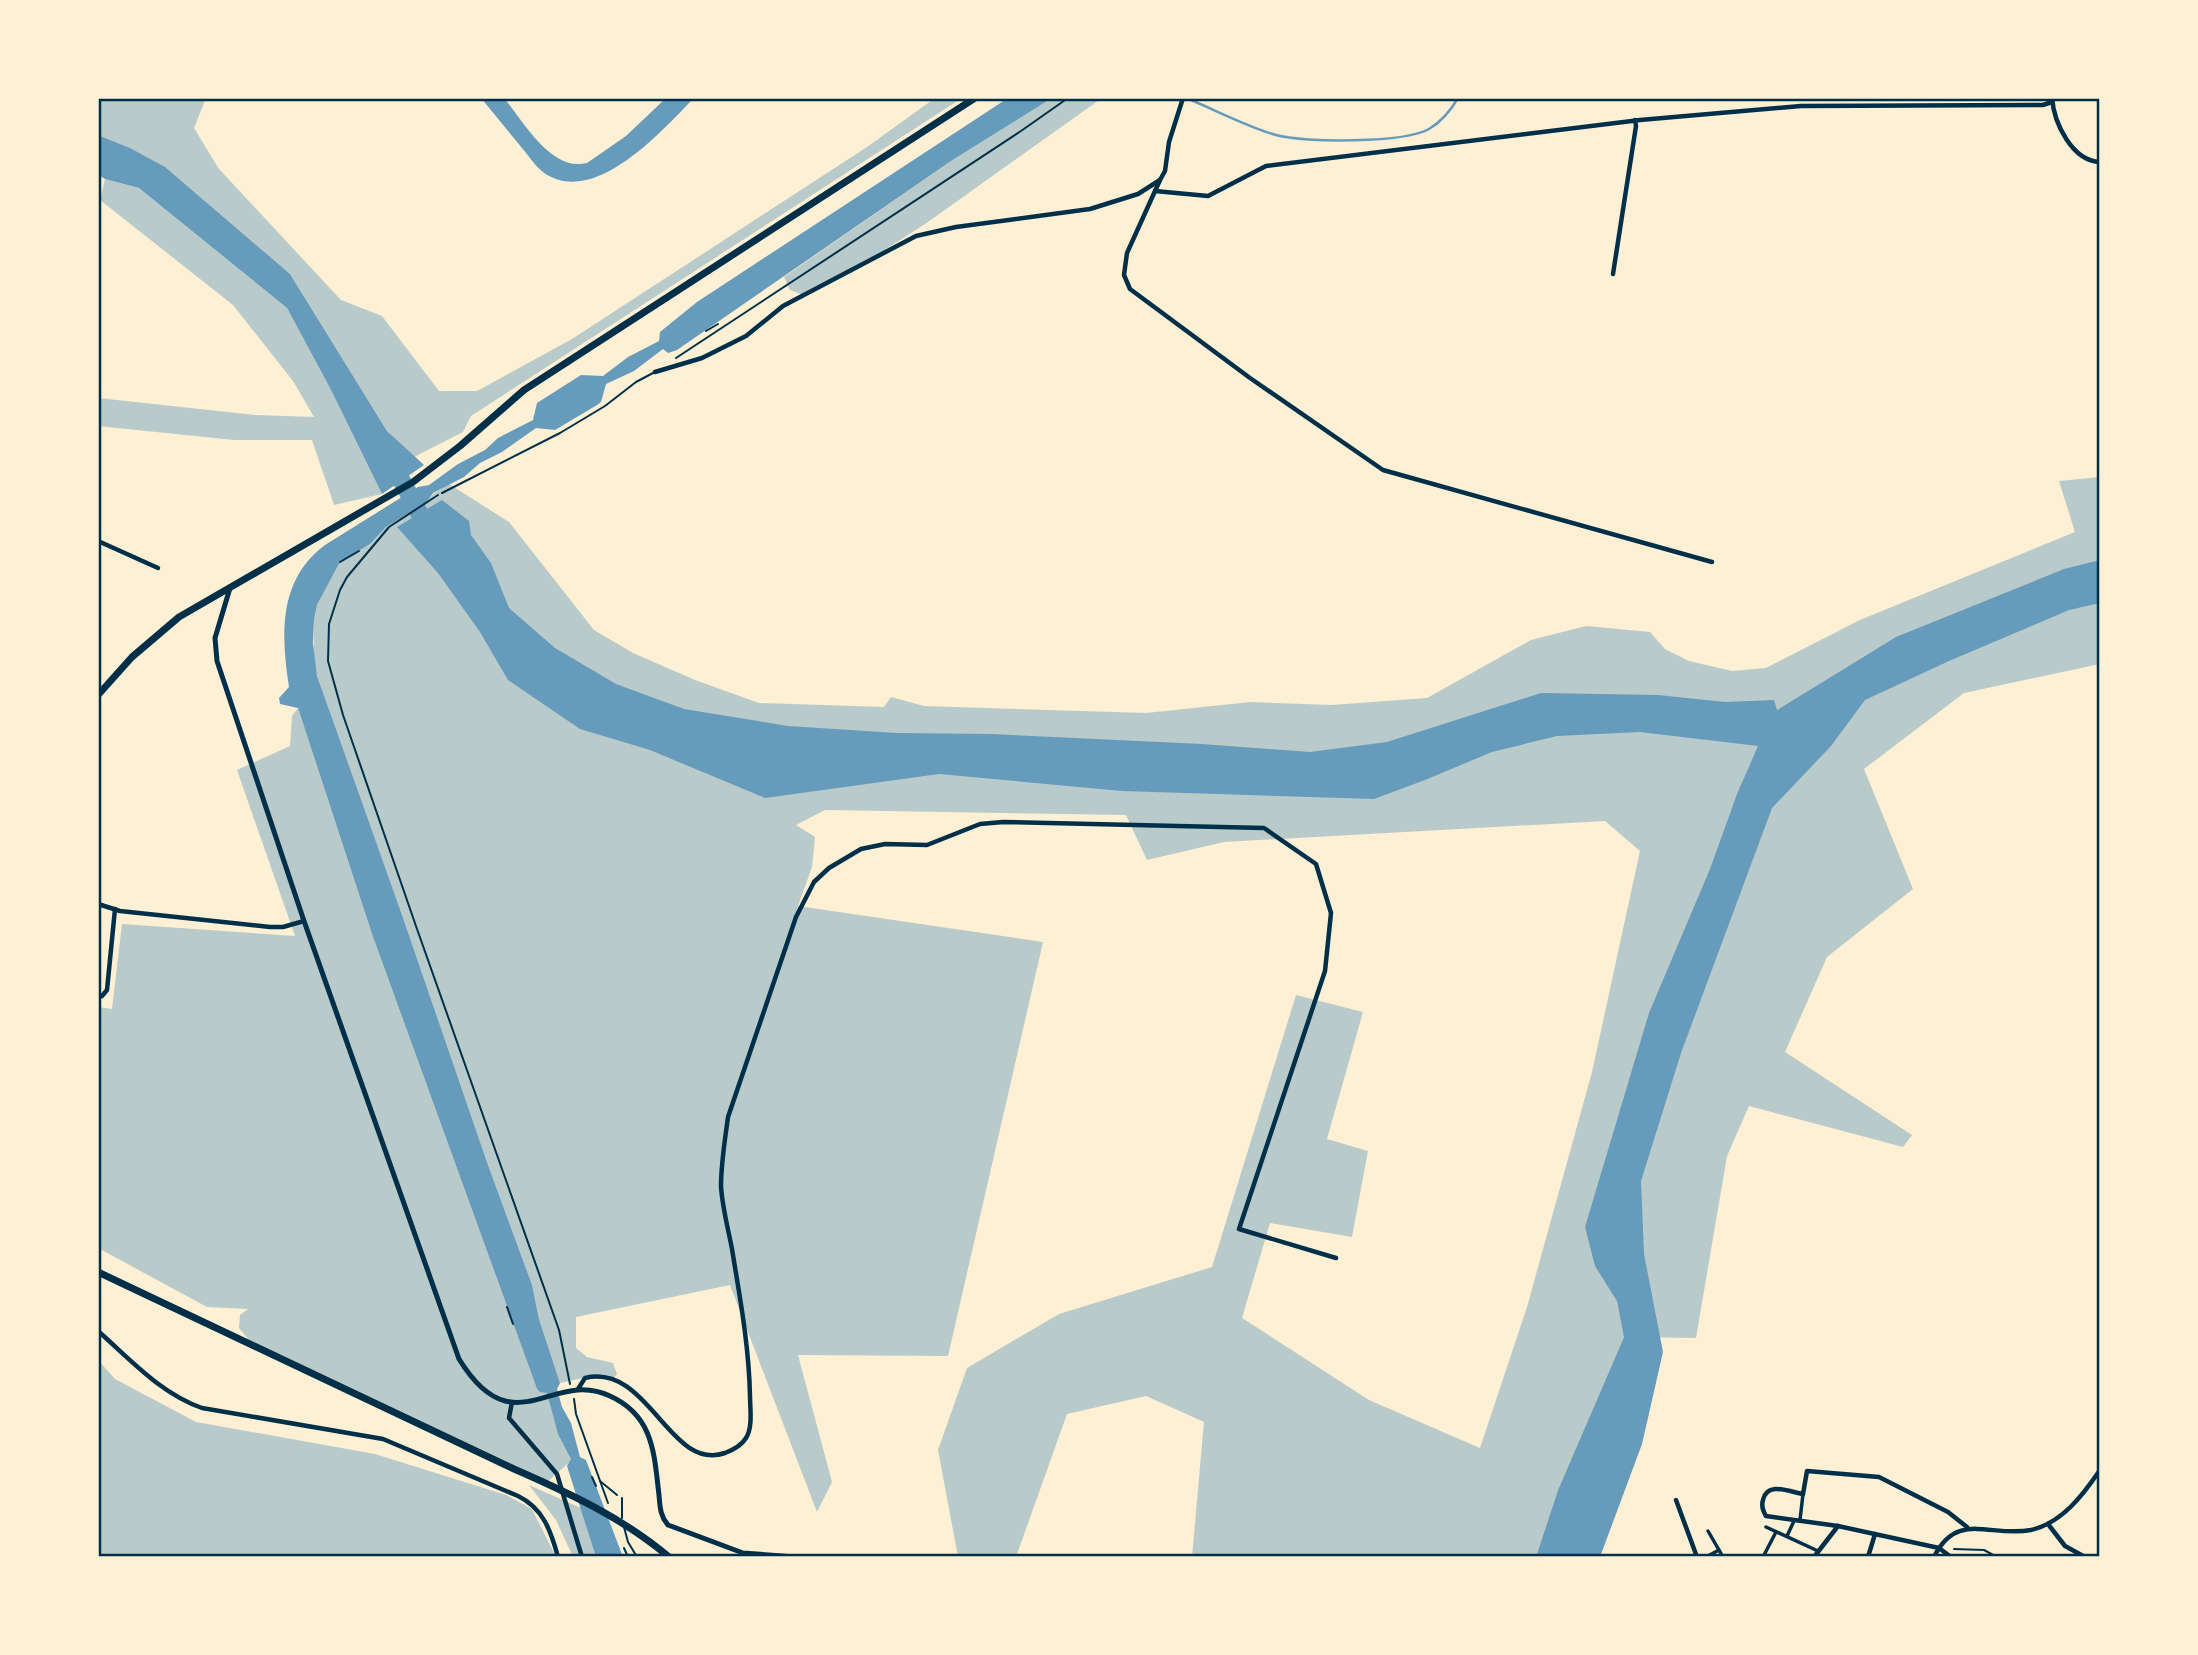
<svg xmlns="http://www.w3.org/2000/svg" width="2198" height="1655" viewBox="0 0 2198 1655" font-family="Montserrat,sans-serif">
<rect width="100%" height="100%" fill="#fdf0d5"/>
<g fill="#b9caca">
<polygon points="98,98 206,98 194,128 219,169 341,300 382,316 439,391 477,391 572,339 867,147 935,98 962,98 471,416 463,432 414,457 387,431 290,274 130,148 98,135"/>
<polygon points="1052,98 1102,98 928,222 880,253 803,295 790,290 784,277 951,161"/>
<polygon points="105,179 139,188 287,308 330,388 382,494 334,505 312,440 234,440 98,426 98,398 255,415 314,417 293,381 233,305 100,200"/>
<polygon points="2100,477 2100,664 1964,693 1864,769 1913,889 1827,957 1785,1052 1912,1135 1903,1147 1749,1106 1727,1156 1696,1338 1624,1337 1558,1490 1536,1557 1192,1557 1204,1422 1146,1396 1067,1414 1016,1557 958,1557 938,1450 967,1368 1059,1314 1212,1267 1296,995 1363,1012 1327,1139 1368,1151 1352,1237 1270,1223 1242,1318 1369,1400 1480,1448 1527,1307 1592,1072 1640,851 1605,821 1224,842 1147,860 1126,815 825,810 796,825 815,837 812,867 798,906 1043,942 948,1356 798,1355 832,1482 817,1512 730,1285 576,1317 576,1348 587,1357 613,1363 617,1374 612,1380 597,1375 560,1383 539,1319 532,1285 488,1165 402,915 332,721 317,676 314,658 314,619 317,605 340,562 370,544 386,527 427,502 433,494 449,484 509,522 594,630 633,653 695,680 759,703 884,707 891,697 924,706 1146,713 1251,702 1331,705 1427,698 1531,640 1586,626 1650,632 1665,649 1689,661 1732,671 1766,668 1860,620 2075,532 2059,481"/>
<polygon points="298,708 372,934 537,1389 547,1392 572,1460 546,1483 253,1345 239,1328 240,1315 248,1309 207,1307 98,1248 98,1007 112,1009 122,924 295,936 237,770 290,746 292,716"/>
<polygon points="98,1360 115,1379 196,1422 375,1454 506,1495 532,1509 556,1557 98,1557"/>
<polygon points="529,1485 581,1508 596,1557 573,1557 556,1520"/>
</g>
<g fill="#669bbc">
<path d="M 481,98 L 504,98 C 524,122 551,172 587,163 L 626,136 L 666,98 L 694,98 C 662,131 593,209 543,172 C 535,166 529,156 522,148 C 508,131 495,115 481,98 Z"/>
<path d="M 1008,98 L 1052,98 L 951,161 L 677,350 L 668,353 L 663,349 L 634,371 L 606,384 L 601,402 L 597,405 L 555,430 L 536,428 L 502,452 L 480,463 L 464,477 L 433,493 L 427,502 L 386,527 L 370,544 L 340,562 L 317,605 L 314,619 L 313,643 L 317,676 L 402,915 L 488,1165 L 532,1285 L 539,1319 L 560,1383 L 557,1389 L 562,1407 L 571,1423 L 580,1457 L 586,1460 L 623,1557 L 596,1557 L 567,1466 L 571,1459 L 558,1434 L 547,1393 L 540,1392 L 537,1389 L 372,934 L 298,708 L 280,704 L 279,698 L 289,687 C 281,635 278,580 325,545 L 418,487 L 429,485 L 458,464 L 485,450 L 498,438 L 533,420 L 537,403 L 581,375 L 603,376 L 628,357 L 659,341 L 660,332 L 697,302 Z"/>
<polygon points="98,135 130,148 165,167 290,274 387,431 424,465 382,494 330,388 287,308 139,188 105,179 98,175"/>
<polygon points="442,500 469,521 471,535 491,563 509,608 555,648 616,684 684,709 788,726 897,733 992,734 1202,744 1310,752 1387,742 1541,693 1658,695 1725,702 1774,700 1777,710 1896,637 2064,569 2100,560 2100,603 2069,610 1949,661 1865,700 1831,746 1772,808 1681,1053 1641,1181 1644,1254 1663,1352 1642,1444 1600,1557 1536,1557 1558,1490 1624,1337 1617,1301 1595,1266 1585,1227 1649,1013 1710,869 1737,794 1758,746 1640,732 1557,736 1492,752 1425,780 1374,799 1122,791 939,774 765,798 650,750 580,729 508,680 480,632 438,573 397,527"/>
</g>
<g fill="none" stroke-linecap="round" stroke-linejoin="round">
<path stroke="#669bbc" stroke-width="2.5" d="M 1186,98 C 1216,110 1245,126 1276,135 C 1304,143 1405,143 1429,129 C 1441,122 1451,110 1458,98"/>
<polyline stroke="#669bbc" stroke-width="18" points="391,461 431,535"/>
<g stroke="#003049" stroke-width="2">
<polyline points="706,331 718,324"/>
<polyline points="676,358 1021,131 1068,98"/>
<polyline points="438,495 389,527 347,577 340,590 329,624 328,661 343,715 417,929 559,1330 570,1384"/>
<polyline points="340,562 359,551"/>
<polyline points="507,1307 513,1324"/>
<polyline points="574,1399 576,1414 608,1503"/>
<polyline points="592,1477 596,1486"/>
<polyline points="600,1481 617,1495"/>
<polyline points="624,1548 628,1557"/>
<polyline points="1954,1549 1984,1550 1997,1557"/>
</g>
<g stroke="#003049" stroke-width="2">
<polyline points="442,493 560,433 605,406 636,382 653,373"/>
<polyline points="622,1518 622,1498"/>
<polyline points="624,1527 628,1542 637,1557"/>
</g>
<g stroke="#003049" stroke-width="3.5">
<polyline points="1800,1520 1803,1494"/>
<polyline points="1766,1527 1818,1551"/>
<polyline points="1708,1531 1723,1557"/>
<polyline points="1787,1536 1794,1521"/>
<polyline points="1706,1557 1719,1550"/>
<polyline points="1763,1557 1776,1532"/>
</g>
<g stroke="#003049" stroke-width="4.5">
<path d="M 2052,98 C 2054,123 2072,161 2100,162"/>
<polyline points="1160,180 1127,253 1124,275 1130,289 1250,378 1383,470 1712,562"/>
<polyline points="1155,191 1208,196 1266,166 1640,120 1801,106 2043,105 2052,102"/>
<polyline points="1613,274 1636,126 1635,120"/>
<polyline points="655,372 702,358 746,336 783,306 916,236 956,227 1090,209 1138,194 1160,180 1165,171 1169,142 1183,98"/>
<polyline points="98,541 158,568"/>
<polyline points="98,904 120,911 270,927 283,927 304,921"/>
<polyline points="98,997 102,996 107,990 115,909"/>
<path d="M 98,1331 C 131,1360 160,1393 202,1408 L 383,1439 L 518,1496 C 543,1508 551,1531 558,1557"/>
<path d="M 578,1389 L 585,1378 C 649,1363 669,1472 725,1453 C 733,1450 741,1446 746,1438 C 753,1427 750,1408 750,1396 C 749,1346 740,1298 732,1249 C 728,1228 722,1206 721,1186 C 721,1163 725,1140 728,1117 L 796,917 L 814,882 L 829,868 L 861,849 L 885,844 L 927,845 L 980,824 L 1003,822 L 1264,828 L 1316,864 L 1331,913 L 1325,971 L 1239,1229 L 1336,1258"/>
<polyline points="512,1402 509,1418 557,1474 582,1557"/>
<polyline points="1676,1500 1697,1557"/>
<polyline points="2048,1524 2065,1546 2085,1557"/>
<polyline points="1814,1557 1838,1526"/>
<polyline points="1868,1557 1875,1534"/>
<path d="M 1934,1557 C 1957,1510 1991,1538 2031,1530 C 2062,1523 2083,1495 2100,1470"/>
<path d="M 1951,1557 L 1939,1548 L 1838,1526 L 1766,1516 C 1763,1511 1761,1506 1763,1500 C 1767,1481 1790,1492 1803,1494 L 1807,1471 L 1879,1477 L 1948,1512 L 1967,1527"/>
</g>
<path stroke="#003049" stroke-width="5" d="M 230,588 L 215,638 L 217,661 L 304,921 L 459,1359 C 514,1448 552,1368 610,1396 C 654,1416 654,1454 659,1495 C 660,1506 660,1516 668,1525 L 743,1553 L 795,1557"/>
<g stroke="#003049" stroke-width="7">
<polyline points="98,695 132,657 179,617 413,482 460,446 524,390 975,98"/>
<path d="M 98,1272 L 514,1469 C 569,1493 623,1518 669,1557"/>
</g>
</g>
<rect width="2198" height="1655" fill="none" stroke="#fdf0d5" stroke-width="200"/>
<rect x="100" y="100" width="1998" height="1455" fill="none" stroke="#003049" stroke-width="2.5"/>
</svg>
